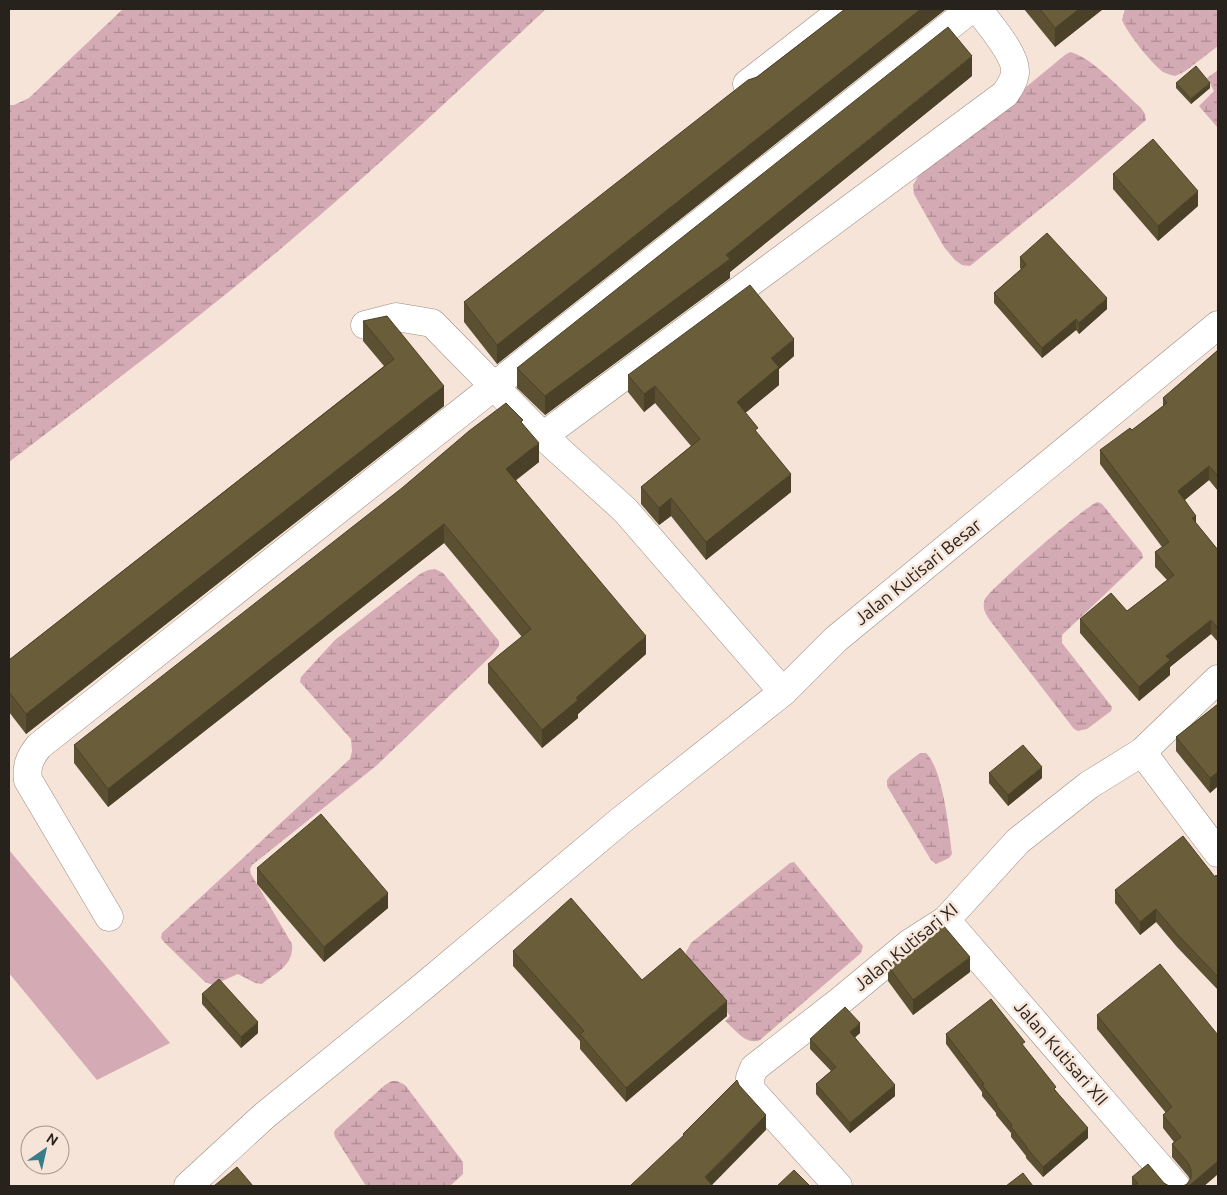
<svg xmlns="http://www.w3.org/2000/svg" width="1227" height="1195" viewBox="0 0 1227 1195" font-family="Ubuntu,sans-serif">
<defs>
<pattern id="wetland-marsh" width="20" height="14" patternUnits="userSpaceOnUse" patternTransform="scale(1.25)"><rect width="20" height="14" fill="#d4aab4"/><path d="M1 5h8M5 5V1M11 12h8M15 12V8" fill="none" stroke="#ac8a92"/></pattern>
</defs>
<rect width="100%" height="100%" fill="#f5e4d7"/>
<g fill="url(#wetland-marsh)">
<path d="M 123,9 L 546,9 C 462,87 379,166 291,240 C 200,318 104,389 9,462 L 9,105 L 14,105 L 29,98 Z"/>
<path d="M 1125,9 L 1218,9 L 1218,46 L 1184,72 L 1175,76 C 1171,75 1167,74 1163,72 C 1151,63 1128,34 1122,20 Z"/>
<path d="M 1070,52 C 1092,57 1123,92 1141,108 L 1145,114 L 1146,120 L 1071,184 L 970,266 L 962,265 L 955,260 L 944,247 L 914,194 L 913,185 L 919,175 L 1065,55 Z"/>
<polygon points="1218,70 1218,128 1199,106 1214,91 1207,78"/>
<path d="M 1098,502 L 1102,504 L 1142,553 L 1143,558 L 1062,635 L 1062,643 L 1112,707 L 1111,711 L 1087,729 L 1078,731 L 1074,729 L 992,623 C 987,616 981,609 985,599 C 992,587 1086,505 1098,502 Z"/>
<path d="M 435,569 L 443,573 L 499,641 L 499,646 L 493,654 L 376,766 L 252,865 L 250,869 L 251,874 L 292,944 C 294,965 277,972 262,984 L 255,983 L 238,974 L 213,985 L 205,982 L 164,942 L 161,938 L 162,933 L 350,759 L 352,751 L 351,739 L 300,682 L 301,677 L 335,640 L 420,574 L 428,570 Z"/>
<path d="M 920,753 L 926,753 C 943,769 949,830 952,854 L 949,858 L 936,864 L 931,860 L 887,786 L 887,780 L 890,776 Z"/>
<path d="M 794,862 L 863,946 L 861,953 L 760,1040 C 746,1046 735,1029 725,1021 L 730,1016 L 687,961 L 686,952 L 691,943 L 790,863 Z"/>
<polygon points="392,1081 397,1081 405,1085 463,1162 463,1174 450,1186 366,1186 335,1137 334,1133 335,1130 385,1085"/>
</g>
<polygon fill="#d4aab4" points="9,850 170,1043 97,1080 9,973"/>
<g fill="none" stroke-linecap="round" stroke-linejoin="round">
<g stroke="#9b8c80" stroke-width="29">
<g id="minor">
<polyline points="747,84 844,9"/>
<path d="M 365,325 L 396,317 L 432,323 L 543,436 L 1005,94 C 1010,87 1014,81 1015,73 C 1017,55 988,23 978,9"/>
<polyline points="543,436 625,510 783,692"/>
<polyline points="1142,752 1218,853"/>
<path d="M 109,917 L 28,780 C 26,766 30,757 39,746 L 971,9"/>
<polyline points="946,920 1176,1186"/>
<polyline points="188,1186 264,1116 425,985 619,822 783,692 836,639 1218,325"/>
<polyline points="838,1186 751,1090 750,1078 754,1068 840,1001 910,943 946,920 1018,841 1089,785 1142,752 1218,679"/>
</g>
</g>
<use href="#minor" stroke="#fff" stroke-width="28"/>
</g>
<g fill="#5b5031">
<polygon points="845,9 946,9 497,364 464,322 464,302"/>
<polygon points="1024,9 1103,9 1055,47"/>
<polygon points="972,76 730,272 730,278 545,415 517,388 517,368"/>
<polygon points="1176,83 1210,88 1191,104 1176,88"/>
<polygon points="1113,174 1198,206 1158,241 1113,189"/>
<polygon points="1020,257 1107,309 1079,334 1076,330 1042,358 994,303 994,293 1021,269 1020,268"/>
<polygon points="363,321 444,406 26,734 9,712 9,660 384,366 363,341"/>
<polygon points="1218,350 1218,491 1209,480 1185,500 1196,523 1218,550 1218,642 1211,634 1170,667 1170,675 1139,701 1080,633 1080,619 1127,611 1167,580 1155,567 1155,552 1162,547 1100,464 1100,450 1132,430 1163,406 1163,398"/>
<polygon points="794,356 779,369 779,385 745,413 791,492 706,560 671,516 659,525 641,504 641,487 691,446 655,403 644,412 628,392 628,375"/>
<polygon points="523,424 539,462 516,480 646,654 578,714 578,718 542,748 488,683 488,664 522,637 444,543 108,807 74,763 74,745"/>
<polygon points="1218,704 1218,786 1210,793 1176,751 1176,737"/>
<polygon points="989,773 1042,778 1008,806 989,783"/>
<polygon points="257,868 388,908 324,962 257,884"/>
<polygon points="1215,877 1218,878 1218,990 1177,947 1156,922 1140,935 1115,903 1115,890"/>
<polygon points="513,951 727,1016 626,1102 580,1049 580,1041 513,966"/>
<polygon points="888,966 970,972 913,1015 888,981"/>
<polygon points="202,994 258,1033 241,1048 202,1004"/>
<polygon points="1097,1015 1218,1035 1218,1174 1204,1186 1187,1184 1190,1180 1188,1176 1172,1157 1172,1144 1174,1142 1163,1128 1163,1115 1166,1113 1097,1029"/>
<polygon points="860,1033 855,1037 895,1096 850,1133 816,1094 816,1084 831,1071 810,1049 810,1039"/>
<polygon points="946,1034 1025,1049 1056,1091 1088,1138 1043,1177 1026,1158 1026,1156 1011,1137 1011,1133 996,1115 996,1113 982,1096 982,1092 946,1044"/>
<polygon points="1132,1177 1164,1183 1169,1186 1132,1186"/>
</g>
<g fill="#4a4128">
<polygon points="921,9 946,9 497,364 497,345"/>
<polygon points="1079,9 1103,9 1055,47 1055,28"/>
<polygon points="972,56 972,76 730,272 730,278 545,415 545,396 726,255"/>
<polygon points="1210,83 1210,88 1191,104 1191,99"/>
<polygon points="1198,191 1198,206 1158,241 1158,226"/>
<polygon points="1107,298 1107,309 1079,334 1079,323"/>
<polygon points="1076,319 1076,330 1042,358 1042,348"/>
<polygon points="794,339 794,356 779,369 779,385 737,420 737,402 771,358"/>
<polygon points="444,386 444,406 26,734 26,714"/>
<polygon points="655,386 655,403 644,412 644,394"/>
<polygon points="539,443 539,462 506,488 506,469"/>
<polygon points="1209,466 1209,480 1178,505 1178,491"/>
<polygon points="791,474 791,492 706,560 706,542"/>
<polygon points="671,498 671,516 659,525 659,508"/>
<polygon points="1196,516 1196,530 1192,518"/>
<polygon points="444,524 444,543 108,807 108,789"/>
<polygon points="1211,620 1211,634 1170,667 1170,675 1139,701 1139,687 1166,656"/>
<polygon points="646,636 646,654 578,714 578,718 542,748 542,730 576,698"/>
<polygon points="1042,767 1042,778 1008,806 1008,795"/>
<polygon points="1218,772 1218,786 1210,793 1210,778"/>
<polygon points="388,893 388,908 324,962 324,947"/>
<polygon points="1156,909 1156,922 1140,935 1140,922"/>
<polygon points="970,957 970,972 913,1015 913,1000"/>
<polygon points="727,1001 727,1016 626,1102 626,1088"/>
<polygon points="258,1022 258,1033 241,1048 241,1037"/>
<polygon points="860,1023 860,1033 850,1042 850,1032"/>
<polygon points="895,1085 895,1096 850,1133 850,1123"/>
<polygon points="766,1115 766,1130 711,1186 705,1177"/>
<polygon points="1088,1128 1088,1138 1043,1177 1043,1167"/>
<polygon points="1218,1161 1218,1174 1204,1186 1189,1186"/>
</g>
<g fill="#6a5d39" stroke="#4a4128">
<polygon points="845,9 921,9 497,345 464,302 748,80 757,77"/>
<polygon points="1040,9 1079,9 1055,28"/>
<polygon points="948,27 972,56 726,255 730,259 545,396 517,368"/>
<polygon points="1196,66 1210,83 1191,99 1176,83"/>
<polygon points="1153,139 1198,191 1158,226 1113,174"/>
<polygon points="1047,233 1107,298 1079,323 1076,319 1042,348 994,293 1026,265 1020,257"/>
<polygon points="750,285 794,339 771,358 779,367 737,402 758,428 755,430 791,474 706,542 671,498 659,508 641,487 700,439 655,386 644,394 628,375"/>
<polygon points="387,316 444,386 26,714 9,692 9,660 394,359 363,321"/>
<polygon points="1218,350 1218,476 1209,466 1178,491 1196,516 1192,518 1218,550 1218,628 1211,620 1166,656 1170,660 1139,687 1080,619 1111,593 1127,611 1174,575 1155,552 1169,542 1100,450 1130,428 1132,430 1167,403 1163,398"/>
<polygon points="506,403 523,420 521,422 539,443 506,469 646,636 576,698 578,700 542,730 488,664 531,629 444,524 108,789 74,745 402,488 469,431"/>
<polygon points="1218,704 1218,772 1210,778 1176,737"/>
<polygon points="1023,745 1042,767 1008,795 989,773"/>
<polygon points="321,814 388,893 324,947 257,868"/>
<polygon points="1183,836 1215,877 1216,875 1218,878 1218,977 1177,934 1156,909 1140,922 1115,890"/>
<polygon points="571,898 642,980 680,948 727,1001 626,1088 580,1034 584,1031 513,951"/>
<polygon points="943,925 970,957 913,1000 888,966 919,941"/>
<polygon points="1160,964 1218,1035 1218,1161 1189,1186 1183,1186 1187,1184 1191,1178 1191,1170 1188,1163 1172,1144 1181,1137 1163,1115 1172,1107 1097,1015"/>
<polygon points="219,979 258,1022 241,1037 202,994"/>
<polygon points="991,999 1025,1042 1022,1044 1056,1087 1054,1089 1088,1128 1043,1167 1026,1147 1027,1147 1011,1127 1012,1125 996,1105 997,1104 982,1085 984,1084 946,1034"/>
<polygon points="845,1007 860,1023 850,1032 895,1085 850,1123 816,1084 836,1067 810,1039"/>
<polygon points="737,1080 739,1085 766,1115 705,1177 713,1186 630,1186 684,1135 683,1134"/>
<polygon points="1148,1164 1164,1183 1169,1186 1134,1186 1138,1183 1132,1177"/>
<polygon points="237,1167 253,1186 214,1186"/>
<polygon points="794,1170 810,1186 777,1186"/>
<polygon points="1023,1173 1033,1186 1006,1186"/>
</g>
<g text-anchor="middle" stroke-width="5" stroke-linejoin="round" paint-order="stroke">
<g font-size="18" fill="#28221d" stroke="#f5e4d7">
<text transform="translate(918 572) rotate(-39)" y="6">Jalan Kutisari Besar</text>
<text transform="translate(906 947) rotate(-39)" y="6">Jalan Kutisari XI</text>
<text transform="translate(1061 1053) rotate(49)" y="6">Jalan Kutisari XII</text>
</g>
</g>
<rect width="1227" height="1195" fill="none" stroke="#28221d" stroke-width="20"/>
<g transform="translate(45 1150) rotate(34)"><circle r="24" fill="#f5e4d7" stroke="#a3968d"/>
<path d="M0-4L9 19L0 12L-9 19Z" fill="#387e8a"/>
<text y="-8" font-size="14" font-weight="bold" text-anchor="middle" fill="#28221d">N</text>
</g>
</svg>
